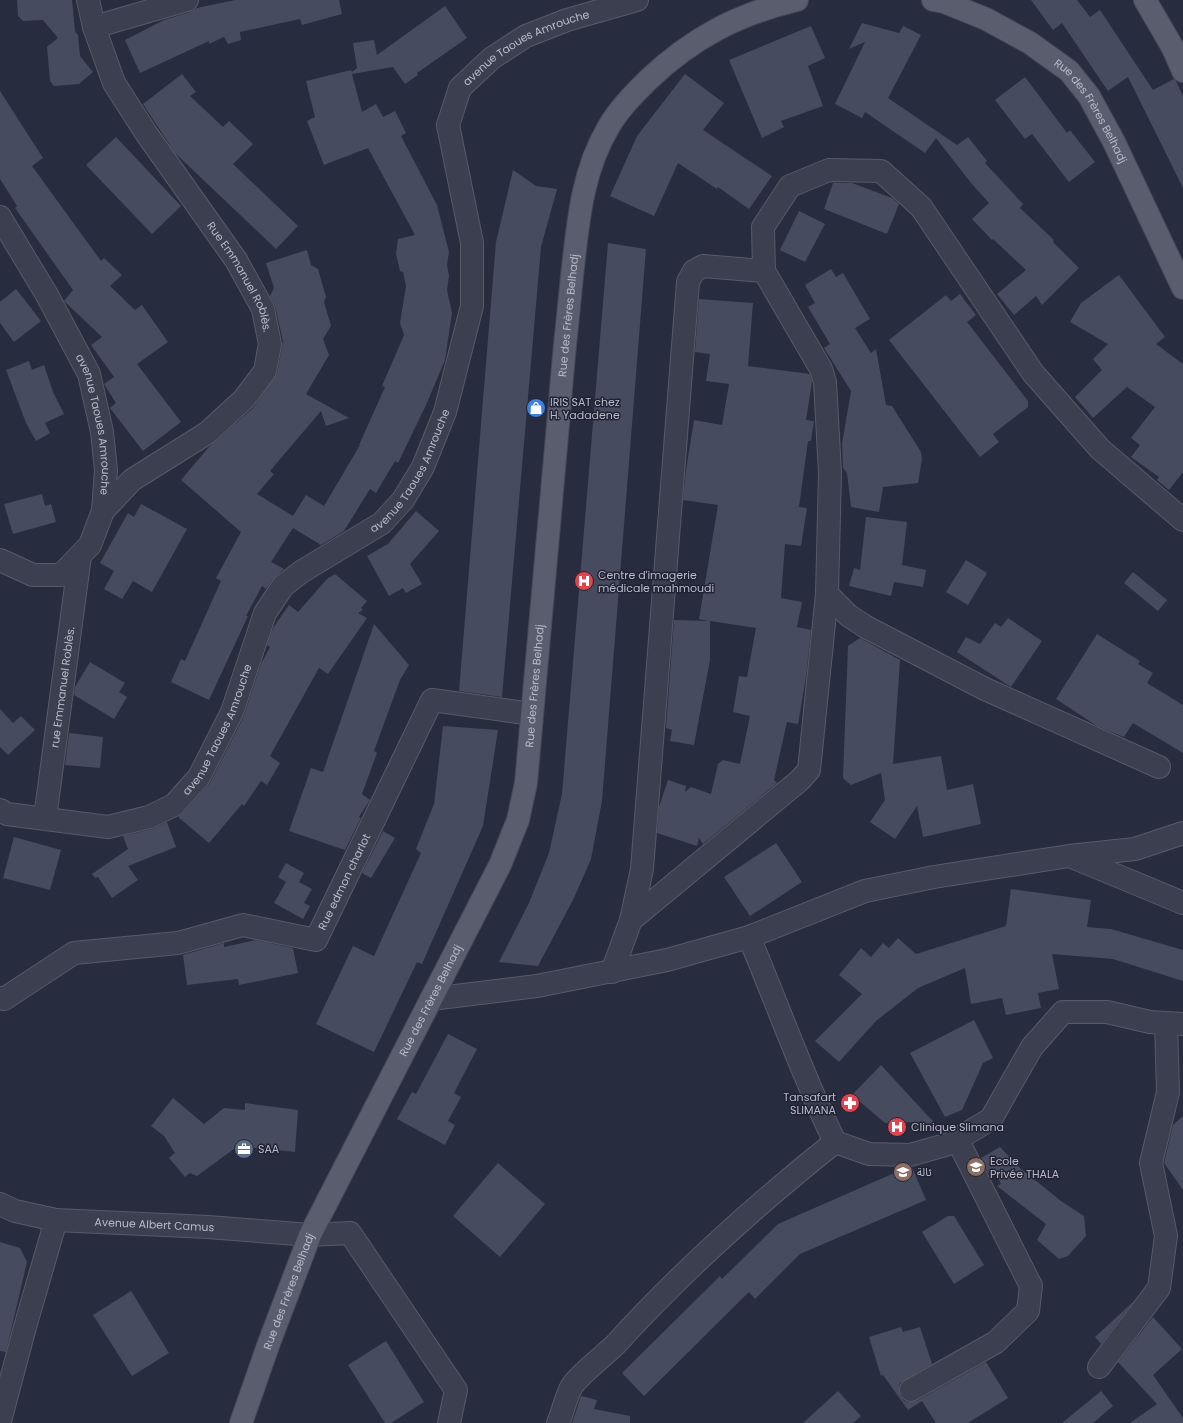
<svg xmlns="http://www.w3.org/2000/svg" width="1183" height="1423" viewBox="0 0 1183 1423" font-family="Poppins,'Noto Sans Arabic',sans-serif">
<rect width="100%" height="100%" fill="#282c3f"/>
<g fill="#474b60">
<polygon points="17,0 72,0 75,31 78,35 80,56 93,72 79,84 54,86 50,81 47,47 58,38 43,20 23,21 18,16"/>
<polygon points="235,0 339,0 342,14 302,25 300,19 240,32 241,40 228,44 224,37 209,44 209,41 140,73 125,40 164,20 190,12 197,8"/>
<polygon points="1031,0 1077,0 1090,17 1100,10 1153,90 1174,79 1176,81 1183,96 1183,188 1128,77 1108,91 1062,23 1053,30"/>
<polygon points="445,6 467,38 417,73 418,75 405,84 393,67 352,74 362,112 376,104 383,117 395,111 406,133 401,136 437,205 449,252 447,265 449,276 447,290 452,313 445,360 426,405 398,463 395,461 376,493 370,489 344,531 321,545 293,528 271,562 284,569 273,579 266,589 262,586 246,616 248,616 209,700 171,682 181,659 185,661 221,581 216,578 241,532 181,480 209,447 253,408 277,374 283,341 275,306 270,296 274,288 266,263 307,250 311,265 318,269 326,297 324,302 331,326 323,339 329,355 306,394 349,418 326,426 321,411 270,471 274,474 257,494 293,516 306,495 324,506 360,445 359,445 385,387 382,386 404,335 400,323 406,286 403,272 400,271 396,254 398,239 415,235 368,148 324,165 307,121 315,117 306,81 351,70 352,72 357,68 353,43 374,40 377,55"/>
<polygon points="862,23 899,33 903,26 921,35 888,98 957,145 968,137 987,161 985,163 1023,204 1020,208 1054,240 1053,242 1079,268 1042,305 1036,296 1014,315 997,294 1026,270 993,239 992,240 972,219 989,203 971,183 936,138 925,153 865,112 862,118 835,104 865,42 849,49"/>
<polygon points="811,26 825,58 808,66 823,106 781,121 784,127 762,138 729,60"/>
<polygon points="182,74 196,92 190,96 223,127 229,121 253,144 233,164 298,226 276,249 175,153 143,104"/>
<polygon points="685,74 724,103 703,130 772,176 749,209 718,187 717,189 678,163 654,216 610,196 637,136"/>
<polygon points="1025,77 1067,133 1070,130 1095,162 1069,182 1032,134 1025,139 995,100"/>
<polygon points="0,91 43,158 32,166 101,261 104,258 122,275 110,286 135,310 142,305 168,342 137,364 181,422 143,451 110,408 116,403 104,384 114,377 91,345 102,337 64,301 73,290 15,208 17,206 0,179"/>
<polygon points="116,137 181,206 152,234 86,165"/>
<polygon points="513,170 536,186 557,189 541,247 502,697 459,691 496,242"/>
<polygon points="833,183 852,183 892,198 899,204 887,234 824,209"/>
<polygon points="799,211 825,224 805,262 780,250"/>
<polygon points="608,243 646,249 602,801 591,859 574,898 538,966 499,962 529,903 549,853 562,794"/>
<polygon points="831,269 836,277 843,273 870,319 855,328 871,353 876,349 886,405 892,406 921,452 922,459 918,483 883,487 879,512 851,507 847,473 843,468 842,444 851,391 824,348 830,344 808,307 815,303 805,285"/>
<polygon points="1119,275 1165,337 1156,344 1183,364 1183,472 1169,490 1157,480 1159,477 1131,457 1140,445 1131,438 1155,407 1127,387 1093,418 1075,397 1102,370 1093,359 1108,344 1070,322 1081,303"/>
<polygon points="16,289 41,321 14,342 0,323 0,302"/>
<polygon points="960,294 976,315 967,322 1028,401 1028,407 993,434 999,442 980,457 889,340 946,295 951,301"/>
<polygon points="699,299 753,303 748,366 810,374 812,382 806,420 814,421 811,441 808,441 799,507 807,508 801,546 785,544 781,598 802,602 797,627 811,630 806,677 798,724 787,722 774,780 777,783 703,844 699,838 697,846 657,833 659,807 668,780 686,786 685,792 691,787 711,794 718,764 723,760 740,764 750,716 733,712 739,676 747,677 756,628 710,621 710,660 694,745 670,741 672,730 666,728 674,620 708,621 699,619 718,505 683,500 686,470 694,420 722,425 729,384 706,381 710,354 695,352"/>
<polygon points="29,361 32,370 44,365 53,392 64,414 45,423 50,433 36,441 26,423 6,370"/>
<polygon points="42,494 45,506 51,504 56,522 13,534 4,504"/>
<polygon points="141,504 187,529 152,592 133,581 122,599 104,589 114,571 100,563 128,513 134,517"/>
<polygon points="416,511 439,531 410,564 422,584 406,593 403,588 389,596 367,556 388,544"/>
<polygon points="866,517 907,522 902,565 926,570 923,587 894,582 891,596 849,586 854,568 860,570"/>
<polygon points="966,560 987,573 968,605 946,592"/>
<polygon points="1133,572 1167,600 1158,611 1124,583"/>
<polygon points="335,574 367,601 361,608 363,610 358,613 367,618 328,674 319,668 270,756 280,763 267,785 261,781 244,806 242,804 209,843 178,817 183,813 210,783 243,718 261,664 270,647 267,645 273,628 289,605 298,612 327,579"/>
<polygon points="1008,618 1042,641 1011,687 957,652 966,637 980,644 995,623 1001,627"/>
<polygon points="374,624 409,665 400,680 374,751 377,753 362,794 370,800 359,817 361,818 345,850 289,831 311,768 323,772"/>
<polygon points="1097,634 1140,661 1138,664 1153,673 1147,683 1183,705 1183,753 1133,723 1124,737 1097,726 1056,699"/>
<polygon points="860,638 900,660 893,764 941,756 947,790 973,784 981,824 923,837 917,806 895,839 870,822 885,800 881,773 851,785 843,778 848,646"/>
<polygon points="90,662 125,683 119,692 127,697 114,719 74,695 75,687"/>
<polygon points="0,709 13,723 21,716 35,730 8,755 0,747"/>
<polygon points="443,726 498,730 483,826 422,964 417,962 374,1052 316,1024 353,946 374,956 421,853 416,849 434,804"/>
<polygon points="69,733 103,737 100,768 65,765"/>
<polygon points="167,822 176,847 128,866 138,880 112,898 98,877 95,878 92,874 128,849 123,836 152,829"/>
<polygon points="383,831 395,838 371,878 362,873"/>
<polygon points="14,837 61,850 50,890 3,878"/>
<polygon points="776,843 802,882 750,916 724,877"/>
<polygon points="286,863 304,873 299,882 312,889 304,903 310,906 303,919 274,903 286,882 278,877"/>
<polygon points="1011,889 1091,900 1087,927 1111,929 1183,950 1183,981 1113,959 1052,954 1059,989 1038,993 1041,1008 1006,1015 1002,998 971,1004 965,968 918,988 876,1021 839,1062 815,1041 862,994 839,975 861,948 871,957 883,943 889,948 898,938 916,954 1006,926"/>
<polygon points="256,940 293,948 298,973 239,985 238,979 187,985 183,955 224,943 224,947"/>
<polygon points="974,1020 993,1058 983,1063 962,1110 945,1117 910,1053"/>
<polygon points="448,1034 477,1049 454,1093 461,1097 448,1121 455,1125 445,1145 397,1119 412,1092 416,1094"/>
<polygon points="881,1065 927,1115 934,1122 916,1130 913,1122 885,1123 852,1095"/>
<polygon points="173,1098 204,1124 224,1108 245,1110 245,1103 298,1110 295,1152 238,1146 197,1176 190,1173 185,1177 169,1158 175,1153 164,1136 151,1126"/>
<polygon points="1183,1116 1183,1190 1164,1163 1173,1125"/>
<polygon points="1000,1147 1020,1168 1061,1201 1084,1216 1086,1236 1068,1256 1059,1259 1037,1240 1046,1224 997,1186 1001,1184 994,1171 988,1173 981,1158"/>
<polygon points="498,1163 545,1204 500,1257 453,1216"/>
<polygon points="908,1167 912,1167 926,1200 800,1254 755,1299 749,1292 644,1396 622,1373 720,1276 722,1279 778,1224"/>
<polygon points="948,1216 954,1216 984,1265 954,1284 922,1232"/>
<polygon points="0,1242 20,1248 27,1262 6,1352 0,1351"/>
<polygon points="131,1291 169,1353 132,1376 93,1315"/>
<polygon points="1133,1302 1101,1344 1095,1337"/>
<polygon points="1153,1317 1182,1349 1153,1375 1183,1418 1183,1423 1130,1423 1157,1404 1118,1362"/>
<polygon points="901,1327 903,1332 920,1327 932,1364 900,1383 899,1390 900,1396 904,1401 910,1402 917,1401 986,1362 1008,1398 968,1423 936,1423 922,1401 908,1410 883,1375 881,1376 869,1337"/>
<polygon points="386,1341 424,1402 391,1423 385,1423 348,1365"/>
<polygon points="838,1391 861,1416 853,1423 803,1423"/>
<polygon points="1101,1391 1113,1406 1093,1423 1062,1423"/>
<polygon points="581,1396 597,1400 594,1409 630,1416 630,1423 572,1423"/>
</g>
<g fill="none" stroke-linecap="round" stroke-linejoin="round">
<g stroke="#575a69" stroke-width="24">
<g id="minor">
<path id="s1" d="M 88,0 L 94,27 L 114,83 L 146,133 L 236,260 L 263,309 L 270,344 L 265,371 L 244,399 L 207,433 L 132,480 L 103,511"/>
<polyline points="94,27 187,0"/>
<path id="s2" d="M 0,217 L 47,295 L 89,374 L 102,432 L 106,470 L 103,511 L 90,545 L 61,575 L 33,575 L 0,560"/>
<polyline points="827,594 848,615 866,627 985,689 1159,767"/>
<path id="s3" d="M 0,810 L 7,814 L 108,827 L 149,817 L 174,805 L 199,777 L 232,712 L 265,613 L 283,586 L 301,572 L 382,523 L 403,500 L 423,467 L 445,412 L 472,306 L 472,243 L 448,125 L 460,88 L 492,58 L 526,36 L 567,20 L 637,0"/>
<path id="s4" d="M 45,818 L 80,556"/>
<polyline points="1072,857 1183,903"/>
<polyline points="631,920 800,780 809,770 827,594 830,473 825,382 821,369 764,271 763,227 790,186 829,170 881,171 921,207 1033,373 1100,449 1183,520"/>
<polyline points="612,972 631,920 642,869 688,282 694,271 703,266 764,271"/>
<path id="s5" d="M 0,998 L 4,999 L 74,953 L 178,943 L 243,925 L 316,940 L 432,700 L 532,714"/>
<polyline points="431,999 537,986 667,960 749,937 865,891 934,877 1069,856 1135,849 1183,833"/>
<polyline points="835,1142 869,1154 910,1155 949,1144 991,1119 1032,1047 1063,1012 1107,1012 1150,1022 1183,1024"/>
<path id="s6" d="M 0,1204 L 15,1211 L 56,1220 L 208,1227 L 310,1235 L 350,1233 L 456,1390 L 449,1423"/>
<polyline points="1099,1367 1159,1288 1166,1236 1151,1163 1168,1092 1166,1023"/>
<polyline points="911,1390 996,1342 1028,1311 1031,1286 957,1139"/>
<polyline points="0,1421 25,1327 56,1220"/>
<path d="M 558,1423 C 563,1412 566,1396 572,1386 C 581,1373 604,1356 616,1344 C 683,1270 757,1204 835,1142 C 802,1075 778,1005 749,937"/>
</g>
</g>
<g stroke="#454858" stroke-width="24">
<g id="major">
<path id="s7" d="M 933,0 L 944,2 L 986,19 L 1030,43 L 1069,71 L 1089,96 L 1114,142 L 1183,288"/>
<polyline points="1145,0 1173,48 1183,71"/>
<path id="s8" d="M 241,1423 L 269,1343 L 310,1235 L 500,865 L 518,820 L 526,783 C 537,656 548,529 560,402 C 563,360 568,318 572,276 C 578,225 581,174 608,128 C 618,110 633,95 648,80 C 692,38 738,14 797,0"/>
</g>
</g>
<use href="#minor" stroke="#3c3f4f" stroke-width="22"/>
<use href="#major" stroke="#5a5d6e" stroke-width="22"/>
</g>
<defs>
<g id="shop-disc" transform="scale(1)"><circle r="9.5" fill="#3f7fe0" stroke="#212334"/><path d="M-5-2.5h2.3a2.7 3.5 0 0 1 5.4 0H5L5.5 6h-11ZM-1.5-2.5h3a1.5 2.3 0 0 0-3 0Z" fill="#fff"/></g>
<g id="hospital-disc" transform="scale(1)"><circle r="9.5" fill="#e0444e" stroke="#212334"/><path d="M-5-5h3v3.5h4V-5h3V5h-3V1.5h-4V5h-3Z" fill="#fff"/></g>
<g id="pharmacy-disc" transform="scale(1)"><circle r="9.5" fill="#e0444e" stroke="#212334"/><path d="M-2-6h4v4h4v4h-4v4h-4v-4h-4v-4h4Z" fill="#fff"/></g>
<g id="office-disc" transform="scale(1)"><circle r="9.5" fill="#5c6f8a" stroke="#212334"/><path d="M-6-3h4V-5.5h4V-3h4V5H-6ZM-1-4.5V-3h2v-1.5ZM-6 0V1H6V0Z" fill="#fff"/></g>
<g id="school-disc" transform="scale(1)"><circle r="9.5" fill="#8d6e63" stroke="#212334"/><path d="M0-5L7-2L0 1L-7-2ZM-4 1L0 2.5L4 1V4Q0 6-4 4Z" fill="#fff"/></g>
</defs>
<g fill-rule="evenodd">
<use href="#shop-disc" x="536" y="408"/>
<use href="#hospital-disc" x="584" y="581"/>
<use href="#pharmacy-disc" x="850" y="1103"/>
<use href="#hospital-disc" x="897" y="1127"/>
<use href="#office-disc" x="244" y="1149"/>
<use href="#school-disc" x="976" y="1167"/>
<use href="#school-disc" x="903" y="1172"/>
</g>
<g text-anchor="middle" stroke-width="3" stroke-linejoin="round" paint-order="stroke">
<g font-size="11" fill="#b8bac9" stroke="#212334">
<text dy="4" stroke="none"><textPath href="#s3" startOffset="1084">avenue Taoues Amrouche</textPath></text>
<text dy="4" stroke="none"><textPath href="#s7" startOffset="200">Rue des Frères Belhadj</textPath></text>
<text dy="4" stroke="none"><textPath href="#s1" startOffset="319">Rue Emmanuel Roblès.</textPath></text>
<text dy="4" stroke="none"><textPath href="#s8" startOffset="1172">Rue des Frères Belhadj</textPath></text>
<text dy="4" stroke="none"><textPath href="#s2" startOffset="231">avenue Taoues Amrouche</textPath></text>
<text dy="4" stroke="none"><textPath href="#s3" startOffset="604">avenue Taoues Amrouche</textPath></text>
<text dy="4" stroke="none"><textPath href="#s8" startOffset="800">Rue des Frères Belhadj</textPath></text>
<text dy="4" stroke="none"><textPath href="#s4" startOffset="132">rue Emmanuel Roblès.</textPath></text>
<text dy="4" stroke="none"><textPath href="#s3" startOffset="268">avenue Taoues Amrouche</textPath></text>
<text dy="4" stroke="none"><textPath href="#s5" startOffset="399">Rue edmon charlot</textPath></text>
<text dy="4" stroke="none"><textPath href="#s8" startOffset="464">Rue des Frères Belhadj</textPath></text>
<text dy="4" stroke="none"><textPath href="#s6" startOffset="157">Avenue Albert Camus</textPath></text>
<text dy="4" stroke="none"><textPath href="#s8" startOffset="140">Rue des Frères Belhadj</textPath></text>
</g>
<g font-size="11" fill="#b8bac9" stroke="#212334" text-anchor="start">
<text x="550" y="406">IRIS SAT chez<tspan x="550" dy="13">H. Yadadene</tspan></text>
<text x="598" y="579">Centre d'imagerie<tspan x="598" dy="13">médicale mahmoudi</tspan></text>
<text x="836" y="1101" text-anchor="end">Tansafart<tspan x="836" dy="13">SLIMANA</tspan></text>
<text x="911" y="1131">Clinique Slimana</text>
<text x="258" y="1153">SAA</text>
<text x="990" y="1165">Ecole<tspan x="990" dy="13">Privée THALA</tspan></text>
<text x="917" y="1176">ثالة</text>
</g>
</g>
</svg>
